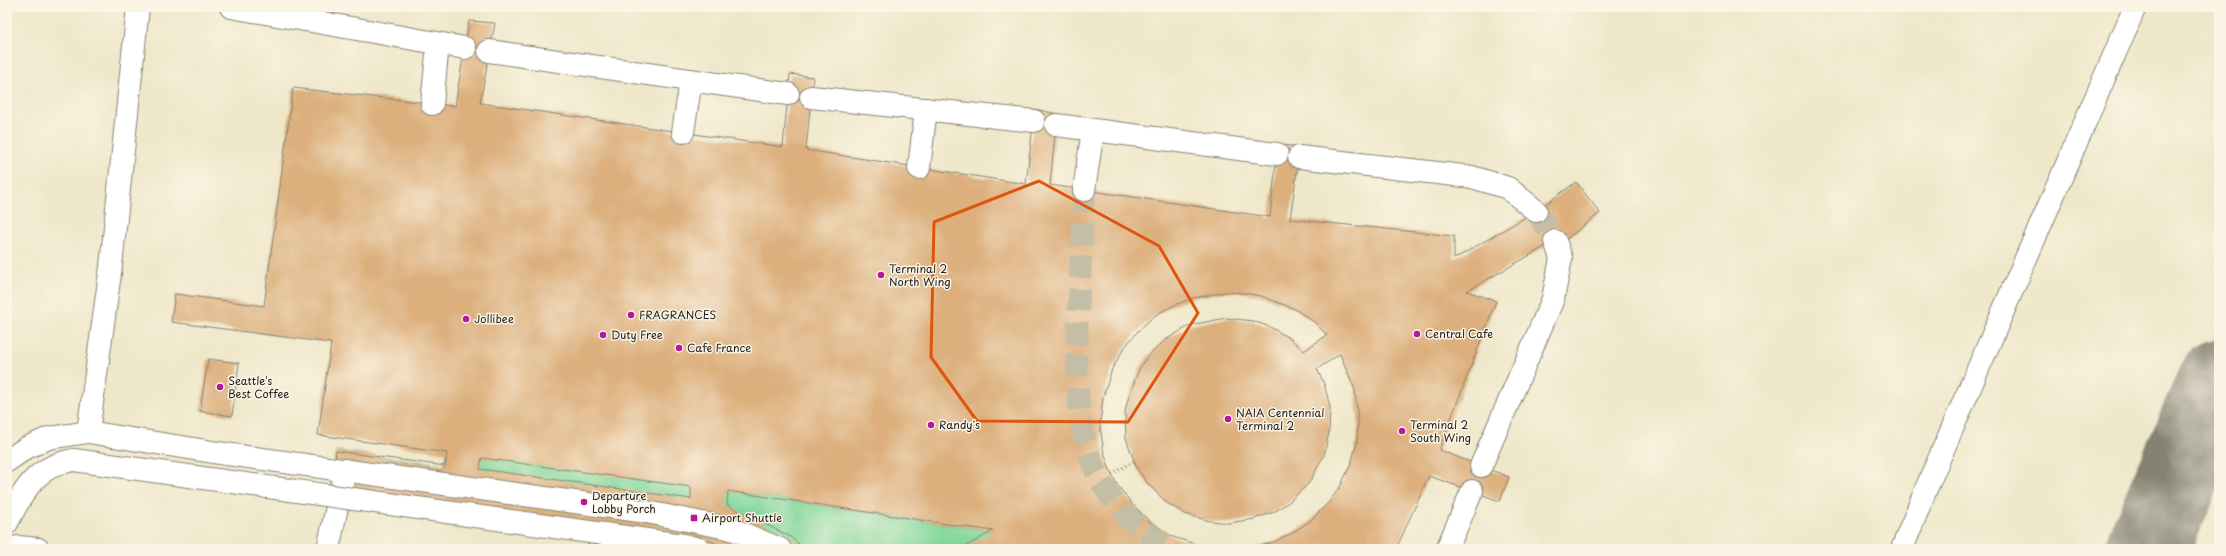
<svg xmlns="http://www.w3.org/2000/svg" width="2226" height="556" viewBox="0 0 2226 556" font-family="'Playpen Sans',sans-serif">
<rect width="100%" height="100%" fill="#fcf5e5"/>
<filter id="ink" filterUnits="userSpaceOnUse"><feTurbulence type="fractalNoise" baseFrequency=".025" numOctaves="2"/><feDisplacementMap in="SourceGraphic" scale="8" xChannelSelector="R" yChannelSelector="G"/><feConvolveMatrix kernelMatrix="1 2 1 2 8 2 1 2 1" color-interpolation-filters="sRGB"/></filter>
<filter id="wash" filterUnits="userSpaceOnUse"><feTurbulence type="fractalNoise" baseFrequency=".012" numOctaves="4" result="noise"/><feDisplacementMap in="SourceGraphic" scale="16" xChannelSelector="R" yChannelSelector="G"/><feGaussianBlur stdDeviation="0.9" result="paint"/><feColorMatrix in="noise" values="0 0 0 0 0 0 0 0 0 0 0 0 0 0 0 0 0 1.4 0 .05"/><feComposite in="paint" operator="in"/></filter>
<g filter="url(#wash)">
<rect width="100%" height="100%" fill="#eee7c9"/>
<polygon fill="#80d79b" stroke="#4e7a5c" points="336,451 445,465 447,453 728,491 993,531 1000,549 731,549 710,541 675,535 331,488"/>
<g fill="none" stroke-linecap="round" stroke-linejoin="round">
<polyline stroke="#858272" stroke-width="84" points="2147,549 2219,381"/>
</g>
<g id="blocks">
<g fill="#dcaf7b" fill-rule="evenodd">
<path d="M 469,21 L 495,23 L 480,103 L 783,147 L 790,74 L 813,77 L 806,150 L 1026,184 L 1035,109 L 1057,114 L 1050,185 L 1270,217 L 1278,145 L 1292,146 L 1299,147 L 1299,157 L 1290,219 L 1454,236 L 1454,259 L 1536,211 L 1576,182 L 1600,213 L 1559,245 L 1555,241 L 1467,291 L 1496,301 L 1439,450 L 1509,477 L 1500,501 L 1429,476 L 1396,549 L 1248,549 L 1271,543 L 1292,533 L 1310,521 L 1329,502 L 1340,487 L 1351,464 L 1357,442 L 1358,420 L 1355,390 L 1340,354 L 1317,369 L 1324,384 L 1330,407 L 1329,432 L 1324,455 L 1309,483 L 1289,502 L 1274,512 L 1254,519 L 1229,523 L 1210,521 L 1185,514 L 1167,503 L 1148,484 L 1137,469 L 1126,438 L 1125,412 L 1128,399 L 1139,369 L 1147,357 L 1165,340 L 1191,325 L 1226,318 L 1253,321 L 1270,327 L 1291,339 L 1304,351 L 1327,335 L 1314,322 L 1295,309 L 1261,296 L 1245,293 L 1225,292 L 1193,298 L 1172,306 L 1154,316 L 1138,331 L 1124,348 L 1112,369 L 1103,397 L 1100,424 L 1103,448 L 1108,465 L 1116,483 L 1132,504 L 1150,522 L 1173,537 L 1211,549 L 961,549 L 993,531 L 728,491 L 727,505 L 789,536 L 805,549 L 731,549 L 710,541 L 675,535 L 331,488 L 336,451 L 445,466 L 447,453 L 318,435 L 331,343 L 171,322 L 175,294 L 264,306 L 293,88 L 455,106 ZM 482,458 L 691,487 L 691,499 L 480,469 Z"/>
<polygon points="208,359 239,363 232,416 200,411"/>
</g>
</g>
</g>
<g filter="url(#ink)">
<use href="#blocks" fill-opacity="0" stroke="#858272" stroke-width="1"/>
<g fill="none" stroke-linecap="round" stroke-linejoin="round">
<g stroke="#c4bea6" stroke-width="22" stroke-dasharray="22 11" stroke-linecap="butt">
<path d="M 1084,190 C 1082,232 1080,275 1078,317 C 1075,399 1074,481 1148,534 C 1156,540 1166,544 1174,549"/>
<polyline points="1536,211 1555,241"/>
</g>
<g stroke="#858272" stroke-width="24">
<g id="minor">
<polyline points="231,7 465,48"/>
<polyline points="489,51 788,94"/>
<polyline points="811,97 1034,121"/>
<polyline points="432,104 438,44"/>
<polyline points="1056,125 1277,154"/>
<polyline points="683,132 691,80"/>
<polyline points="1299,157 1472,177 1508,188 1536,211"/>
<polyline points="919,168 926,109"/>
<polyline points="1084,190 1093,130"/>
<polyline points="88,432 111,266 138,7"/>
<polyline points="1481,466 1553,299 1561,258 1555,241"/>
<polyline points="1447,549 1472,491"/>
<polyline points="1902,549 1926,489 2135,7"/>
</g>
</g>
<g stroke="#858272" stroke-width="24">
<g id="major">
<polyline points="7,461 26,448 49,438 88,432 219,453 647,512 732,529 780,549"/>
<path d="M 7,523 C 24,490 35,466 74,460"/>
<polyline points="12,549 18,547 38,549"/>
<polyline points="328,549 345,470"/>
</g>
</g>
<polyline stroke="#858272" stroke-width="2.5" stroke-dasharray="1 3" stroke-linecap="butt" points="1112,474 1134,461"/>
<use href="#minor" stroke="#fff" stroke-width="22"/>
<use href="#major" stroke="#fff" stroke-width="22"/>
<g stroke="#858272" stroke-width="24" stroke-linecap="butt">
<polyline id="major-bridge" points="74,460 683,545 699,549"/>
</g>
<use href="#major-bridge" stroke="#fff" stroke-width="22"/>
</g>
</g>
<path fill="none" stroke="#de560d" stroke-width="3" stroke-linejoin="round" d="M 1039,181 L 1159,246 L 1198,313 L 1128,422 L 977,421 L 931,357 L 934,222 Z"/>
<g fill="#b5179e" stroke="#fcf5e5" stroke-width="1.5">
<circle cx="881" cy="275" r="4"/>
<circle cx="631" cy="315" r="4"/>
<circle cx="466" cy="319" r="4"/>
<circle cx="1417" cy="334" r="4"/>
<circle cx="603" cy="335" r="4"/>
<circle cx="679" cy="348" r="4"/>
<circle cx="220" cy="387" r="4"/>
<circle cx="1228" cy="419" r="4"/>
<circle cx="931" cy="425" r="4"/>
<circle cx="1402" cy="431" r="4"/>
<circle cx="584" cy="502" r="4"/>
<rect x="690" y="514" width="8" height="8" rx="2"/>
</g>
<g text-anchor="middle" stroke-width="3" stroke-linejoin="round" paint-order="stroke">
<g font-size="11" fill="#1c1c1c" stroke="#fcf5e5" text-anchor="start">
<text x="889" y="273">Terminal 2<tspan x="889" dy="13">North Wing</tspan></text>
<text x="639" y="319">FRAGRANCES</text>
<text x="474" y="323">Jollibee</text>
<text x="1425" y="338">Central Cafe</text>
<text x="611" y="339">Duty Free</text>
<text x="687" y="352">Cafe France</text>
<text x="228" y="385">Seattle's<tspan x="228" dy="13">Best Coffee</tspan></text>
<text x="1236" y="417">NAIA Centennial<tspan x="1236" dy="13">Terminal 2</tspan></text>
<text x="939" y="429">Randy's</text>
<text x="1410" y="429">Terminal 2<tspan x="1410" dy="13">South Wing</tspan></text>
<text x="592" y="500">Departure<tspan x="592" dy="13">Lobby Porch</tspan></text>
<text x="702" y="522">Airport Shuttle</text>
</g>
</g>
<rect width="2226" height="556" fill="none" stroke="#fcf5e5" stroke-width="24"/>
</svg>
